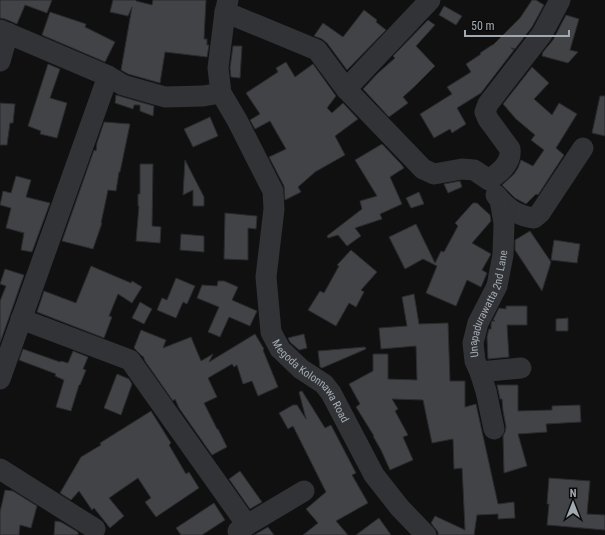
<svg xmlns="http://www.w3.org/2000/svg" width="605" height="535" viewBox="0 0 605 535" font-family="'Roboto Condensed',sans-serif">
<rect width="100%" height="100%" fill="#101011"/>
<g fill="#414347" stroke="#2a2b2d">
<polygon points="0,0 52,0 47,13 25,5 17,24 5,19 0,18"/>
<polygon points="113,0 136,0 136,1 152,5 153,0 206,0 204,39 207,39 207,45 209,45 207,57 165,52 160,83 128,74 121,70 132,7 128,16 110,12"/>
<polygon points="532,0 536,0 544,5 532,27 515,49 511,48 514,50 481,93 457,108 466,124 452,133 450,129 434,138 420,114 452,94 447,87 471,72 466,64 481,54 480,53 492,45 493,45 520,18"/>
<polygon points="444,6 462,16 456,25 439,15"/>
<polygon points="364,10 377,20 376,22 386,30 347,70 327,43 322,39 314,36 323,23 343,37"/>
<polygon points="50,12 86,24 85,27 115,42 105,62 42,35"/>
<polygon points="566,15 579,19 570,50 578,52 568,63 542,56 543,52 553,40"/>
<polygon points="428,20 435,25 416,46 435,66 414,87 403,97 408,103 389,117 363,89 378,73 395,58 393,56"/>
<polygon points="233,46 242,46 240,78 231,77 230,68"/>
<polygon points="286,62 295,77 313,64 336,96 327,108 332,113 343,103 358,119 335,136 345,155 315,172 298,187 301,192 285,200 284,186 269,157 286,149 270,121 255,129 250,120 260,114 246,93 278,72 276,68"/>
<polygon points="48,64 60,69 50,98 67,103 57,138 40,134 41,131 28,126"/>
<polygon points="532,67 549,83 534,99 552,115 559,103 577,114 556,148 564,155 538,195 536,194 526,204 515,198 502,185 514,174 518,168 521,160 533,166 544,150 531,140 535,135 516,119 503,104"/>
<polygon points="116,95 154,106 153,116 140,111 140,105 134,105 133,109 115,103"/>
<polygon points="600,96 605,96 605,136 592,133"/>
<polygon points="0,103 15,104 13,123 10,123 7,145 0,145"/>
<polygon points="210,117 218,136 193,147 184,129"/>
<polygon points="104,122 130,124 120,172 119,172 116,191 108,190 101,223 102,223 93,249 62,241 94,150 96,151 97,143"/>
<polygon points="382,144 401,164 404,168 390,177 402,204 380,214 382,219 355,228 361,236 347,246 338,235 328,238 327,236 362,209 360,201 377,196 355,160"/>
<polygon points="185,160 204,197 204,206 193,206 193,190 183,195"/>
<polygon points="140,164 153,164 152,226 161,227 160,243 136,241 139,206 138,206 138,194 140,194"/>
<polygon points="16,176 31,180 26,197 50,203 32,252 21,250 24,233 6,228 11,208 0,205 3,191 11,193"/>
<polygon points="460,181 462,187 448,193 444,184"/>
<polygon points="419,192 424,204 411,208 406,198"/>
<polygon points="473,203 477,203 490,215 491,221 472,243 491,254 482,270 487,273 481,287 467,280 456,306 426,293 437,266 423,259 405,269 389,237 416,224 435,263 441,251 444,252 458,226 455,223"/>
<polygon points="225,213 257,216 256,229 248,228 248,260 224,259"/>
<polygon points="530,231 551,262 542,291 515,250 515,240"/>
<polygon points="181,234 204,236 204,252 180,250"/>
<polygon points="554,240 580,244 577,263 551,260"/>
<polygon points="351,250 377,272 361,290 364,292 356,307 349,303 336,326 308,310 320,291 324,293 339,266 337,265"/>
<polygon points="91,266 131,283 132,281 142,287 132,303 118,294 109,316 112,317 104,338 37,312 44,291 76,303"/>
<polygon points="5,269 24,275 0,343 0,301 6,286 0,284"/>
<polygon points="176,278 195,286 187,304 183,302 176,318 157,310 162,298 167,300"/>
<polygon points="218,281 224,281 238,287 232,300 257,311 250,326 229,317 220,337 208,332 219,307 197,298 202,285 217,286"/>
<polygon points="414,294 419,324 448,323 450,381 465,381 465,407 476,404 498,504 514,502 515,518 498,519 498,514 477,515 474,535 438,535 438,532 431,523 435,516 465,530 463,487 462,468 454,469 453,439 432,443 423,400 392,399 398,409 395,411 408,435 403,437 413,460 390,470 381,450 373,436 374,436 356,407 360,404 349,384 373,371 373,354 388,354 388,379 417,380 416,346 381,349 379,328 407,326 402,297"/>
<polygon points="140,302 152,309 144,324 132,318"/>
<polygon points="506,306 527,306 527,325 507,325 509,357 488,359 487,337 489,329 491,329 491,324 492,321 495,321 493,320 499,308 506,309"/>
<polygon points="568,318 568,331 556,331 556,319"/>
<polygon points="141,330 166,340 163,348 191,337 201,361 213,354 209,362 255,334 264,349 263,350 278,387 258,396 252,381 243,384 237,365 234,367 232,364 208,378 217,397 204,403 217,429 218,429 227,447 212,455 179,408 175,399 173,401 145,361 143,356 143,357 134,348"/>
<polygon points="304,334 307,348 299,350 290,342 288,338"/>
<polygon points="365,347 366,349 322,368 320,367 318,351"/>
<polygon points="23,349 60,362 61,361 68,363 73,351 88,357 83,369 86,370 80,385 79,385 71,411 56,407 64,380 55,376 56,374 19,360"/>
<polygon points="117,374 129,379 132,384 121,415 104,408"/>
<polygon points="497,385 518,385 518,411 552,410 552,406 580,405 581,422 546,424 547,432 518,434 527,466 504,473 503,436 505,432 506,427 503,411 502,399 500,399"/>
<polygon points="302,391 325,428 331,425 356,473 352,475 368,503 336,521 348,535 303,535 318,523 306,509 326,492 293,426 288,429 279,413 293,405 297,405 306,419 299,392"/>
<polygon points="151,411 171,443 169,445 186,474 189,472 199,488 156,517 145,502 151,498 138,478 109,498 124,516 110,528 94,508 92,510 79,491 71,500 60,493 81,457 101,445 100,443"/>
<polygon points="240,471 262,502 250,509 229,479"/>
<polygon points="549,478 590,481 587,514 605,515 605,530 547,525 549,504 547,504"/>
<polygon points="5,490 13,491 37,506 31,528 20,525 19,535 0,535 0,512"/>
<polygon points="214,503 225,520 202,535 181,535 176,528"/>
<polygon points="379,518 391,535 356,535 372,523"/>
<polygon points="55,521 61,522 78,532 78,535 54,535"/>
<polygon points="268,527 274,535 254,535"/>
</g>
<g fill="none" stroke-linecap="round" stroke-linejoin="round">
<g stroke="#313336" stroke-width="21">
<path id="s1" d="M 228,0 L 225,12 L 218,68 L 221,93 L 237,120 L 273,191 L 274,209 L 266,277 L 271,332 L 280,349 L 301,369 L 324,384 L 331,393 L 374,475 L 400,508 L 426,535"/>
<path d="M 225,12 L 317,50 L 346,89 L 423,169 L 434,174 L 462,169 L 474,170 L 489,180 C 500,172 512,163 510,149 L 488,119 L 485,112 L 488,104 L 542,34 L 560,0"/>
<polyline points="0,30 108,76 123,85 165,97 203,96 221,93"/>
<polyline points="0,61 8,33"/>
<polyline points="346,89 430,0"/>
<path d="M 496,195 C 506,208 517,216 534,218 L 540,213 L 583,148"/>
<polyline points="21,319 130,360 247,525 238,531 241,535"/>
<polyline points="480,372 521,368"/>
<polyline points="0,379 108,76"/>
<path id="s2" d="M 494,429 L 486,391 L 480,372 L 475,361 L 473,343 L 478,323 L 497,286 L 503,255 L 504,223 L 500,200"/>
<polyline points="0,469 95,529"/>
<polyline points="247,525 304,491"/>
</g>
</g>
<g text-anchor="middle" stroke-width="3" stroke-linejoin="round" paint-order="stroke">
<g font-size="11" fill="#a2aab1" stroke="#0b0b0c">
<text dy="4" stroke="none"><textPath href="#s2" startOffset="131">Unapadurawatta 2nd Lane</textPath></text>
<text dy="4" stroke="none"><textPath href="#s1" startOffset="411">Megoda Kolonnawa Road</textPath></text>
</g>
</g>
<g transform="translate(573 503)" stroke="#0b0b0c" stroke-width="3" paint-order="stroke">
<path d="M0-3L7 15L0 10L-7 15Z" fill="#a2aab1"/>
<text y="-6" font-size="11" font-weight="bold" text-anchor="middle" fill="#a2aab1">N</text>
</g>
<path d="M465 30v6h104v-6" fill="none" stroke="#a2aab1" stroke-width="2"/>
<text x="471" y="30" font-size="12" fill="#a2aab1" stroke="#0b0b0c" stroke-width="3" paint-order="stroke">50 m</text>
</svg>
